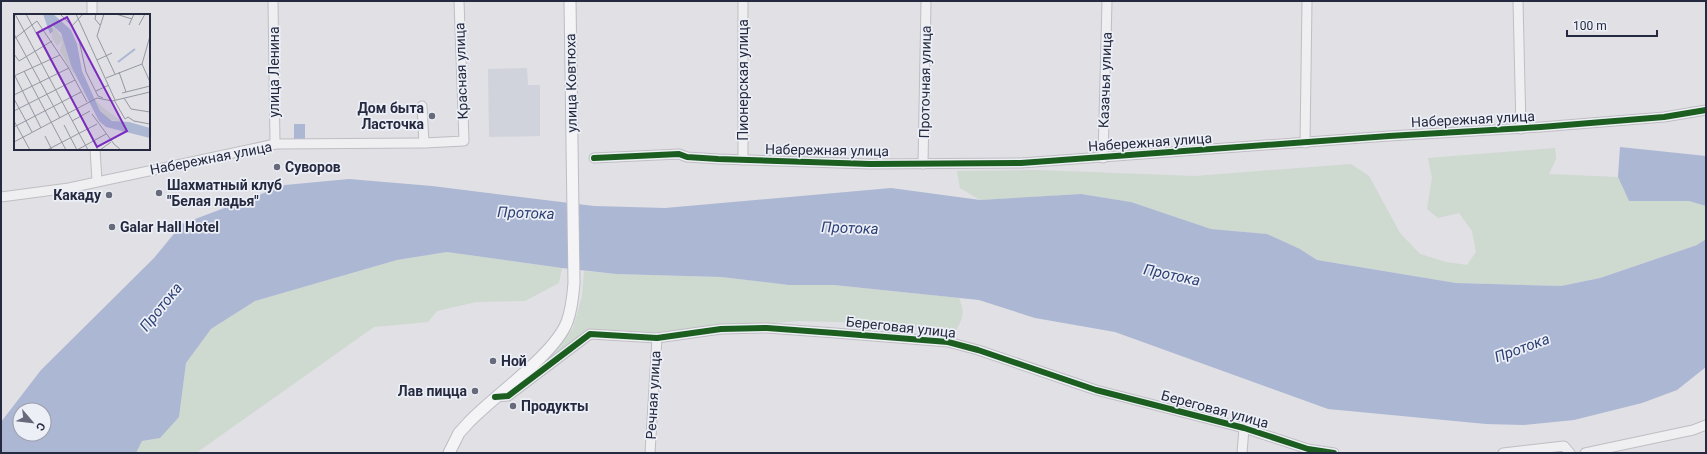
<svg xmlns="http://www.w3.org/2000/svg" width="1707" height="454" viewBox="0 0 1707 454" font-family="Roboto,sans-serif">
<rect width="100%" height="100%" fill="#e0e0e5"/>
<polygon fill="#d0d3dc" points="527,68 528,85 540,85 540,136 489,137 488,69"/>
<g fill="#ced9cf">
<polygon points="1555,148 1556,159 1549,174 1618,177 1629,201 1689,201 1706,206 1706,239 1697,245 1600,278 1561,286 1456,283 1317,260 1300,249 1267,234 1211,229 1131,202 1081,194 980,200 960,188 957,171 1037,170 1195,176 1351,164 1369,176 1400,233 1420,254 1446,262 1467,265 1476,252 1472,231 1459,213 1438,218 1427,209 1432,178 1428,158"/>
<polygon points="447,252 562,268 559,283 525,301 476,302 437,311 428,322 374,327 196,453 136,453 142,441 155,439 179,417 186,363 211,329 255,301 397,260"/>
<path d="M 584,271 L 616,274 L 721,277 L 789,285 L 834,285 L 959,298 C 966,314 962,319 954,334 L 873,323 L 799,321 L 657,333 L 618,330 L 586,330 L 542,367 L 539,366 L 573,328 L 582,296 Z"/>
</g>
<g fill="#acb7d3" fill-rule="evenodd">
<rect x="294" y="124" width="11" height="17"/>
<polygon points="1620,147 1706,156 1706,206 1689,201 1629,201 1618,177"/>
<path d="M 349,179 L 432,186 L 594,206 L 665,208 L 891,188 L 980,200 L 1081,194 L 1131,202 L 1211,229 L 1267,234 L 1300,249 L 1317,260 L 1456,283 L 1561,286 L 1600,278 L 1697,245 L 1706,239 L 1706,367 L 1677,390 L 1642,403 L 1574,420 L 1523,425 L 1486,424 L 1328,409 L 1115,332 L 1035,318 L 979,300 L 834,285 L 789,285 L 721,277 L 616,274 L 562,268 L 447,252 L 397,260 L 255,301 L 211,329 L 186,363 L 179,417 L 160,438 L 142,441 L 136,453 L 1,453 L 1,422 L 41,370 L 154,258 L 182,224 L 285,185 ZM 20,410 L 44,410 L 44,434 L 20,434 Z"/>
</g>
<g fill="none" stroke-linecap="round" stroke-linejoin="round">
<g stroke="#bebec3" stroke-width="11">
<g id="minor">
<polyline points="92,1 92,15"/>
<polyline points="273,1 275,144"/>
<polyline points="743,1 743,160"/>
<polyline points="1518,1 1521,129"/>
<polyline points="422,106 424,143 464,141 459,1"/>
<polyline points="1305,143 1307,1"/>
<polyline points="95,149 97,181"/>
<polyline points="594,158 679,154 687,157 718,159 870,164 1021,163 1389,136 1541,127 1664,117 1706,110"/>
<polyline points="1103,158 1107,1"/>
<polyline points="923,164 926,1"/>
<polyline points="1,197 69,188 275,144 424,143"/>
<polyline points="495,397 508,396 590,334 657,338 721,329 767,328 835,333 948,342 978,350 1096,390 1244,428 1308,449 1334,453"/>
<polyline points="650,453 657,338"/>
<polyline points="1242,453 1244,428"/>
<polyline points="1503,453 1564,446 1570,453"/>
<polyline points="1585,453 1693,430 1706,425"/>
</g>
</g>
<g stroke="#bbbdc3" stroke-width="13">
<path id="major" d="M 449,453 L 459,433 L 469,422 C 496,394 554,355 567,322 C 572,309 573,296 574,283 L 570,1"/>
</g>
<use href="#minor" stroke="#efeff2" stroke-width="9"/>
<use href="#major" stroke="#f4f4f6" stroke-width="11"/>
<g stroke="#eceff6" stroke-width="8">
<g id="cycleway">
<polyline points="594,158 679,154 687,157 718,159 870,164 1021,163 1389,136 1541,127 1664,117 1706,110"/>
<polyline points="495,397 508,396 590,334 657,338 721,329 767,328 835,333 948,342 978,350 1096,390 1244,428 1308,449 1334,453"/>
</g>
</g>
<use href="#cycleway" stroke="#1b5e20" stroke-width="6"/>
</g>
<g fill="#666a7a" stroke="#eceff6" stroke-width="1.5">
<circle cx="432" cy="116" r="4"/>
<circle cx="277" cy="167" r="4"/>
<circle cx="159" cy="193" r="4"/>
<circle cx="109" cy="195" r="4"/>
<circle cx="112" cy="227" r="4"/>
<circle cx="493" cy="361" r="4"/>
<circle cx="475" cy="391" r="4"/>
<circle cx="513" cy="406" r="4"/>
</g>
<g text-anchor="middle" stroke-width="3.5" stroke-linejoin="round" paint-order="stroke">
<g font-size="14" fill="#252a40" stroke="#eceff6">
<text transform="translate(461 71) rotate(-92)" y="5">Красная улица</text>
<text transform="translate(274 72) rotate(-90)" y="5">улица Ленина</text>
<text transform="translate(743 80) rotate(-90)" y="5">Пионерская улица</text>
<text transform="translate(1105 80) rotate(-88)" y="5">Казачья улица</text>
<text transform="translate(925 82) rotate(-89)" y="5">Проточная улица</text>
<text transform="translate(571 83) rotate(-91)" y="5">улица Ковтюха</text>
<text transform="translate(1473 119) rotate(-3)" y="5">Набережная улица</text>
<text transform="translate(1150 142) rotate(-4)" y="5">Набережная улица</text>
<text transform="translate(827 150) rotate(1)" y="5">Набережная улица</text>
<text transform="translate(211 158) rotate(-11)" y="5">Набережная улица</text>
<text transform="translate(901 327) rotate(6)" y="5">Береговая улица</text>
<text transform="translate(653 395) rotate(-87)" y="5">Речная улица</text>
<text transform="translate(1215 409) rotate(15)" y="5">Береговая улица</text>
</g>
<g font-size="14" font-weight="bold" fill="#252a40" stroke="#eceff6" text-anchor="start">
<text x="424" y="113" text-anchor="end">Дом быта<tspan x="424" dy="16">Ласточка</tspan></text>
<text x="285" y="172">Суворов</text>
<text x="167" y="190">Шахматный клуб<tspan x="167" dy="16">"Белая ладья"</tspan></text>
<text x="101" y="200" text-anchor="end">Какаду</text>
<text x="120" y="232">Galar Hall Hotel</text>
<text x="501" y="366">Ной</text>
<text x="467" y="396" text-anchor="end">Лав пицца</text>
<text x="521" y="411">Продукты</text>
</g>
<g font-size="15" font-style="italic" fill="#2d4076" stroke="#eceff6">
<text transform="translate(526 213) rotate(2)" y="5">Протока</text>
<text transform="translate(850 228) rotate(2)" y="5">Протока</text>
<text transform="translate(1172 275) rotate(12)" y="5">Протока</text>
<text transform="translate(161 307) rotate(-51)" y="5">Протока</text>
<text transform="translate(1522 348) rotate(-20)" y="5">Протока</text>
</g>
</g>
<g transform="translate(14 14)">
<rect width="136" height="136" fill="#e0e0e5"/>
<path d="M 37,9 L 50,26 L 61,63 L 46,37 L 49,26 L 43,32 L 38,24 ZM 81,86 L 92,96 L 109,108 L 94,105 L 84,94 Z" fill="#ced9cf"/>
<path d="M 29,0 L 39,0 L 57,16 L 63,30 L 68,57 L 86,97 L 98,107 L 115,108 L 136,114 L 136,124 L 92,113 L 85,107 L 58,54 L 47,19 L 36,9 L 39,17 L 36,20 Z" fill="#acb7d3"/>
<path fill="none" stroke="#acb7d3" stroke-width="2" d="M 104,48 L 121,35"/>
<path fill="none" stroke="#9597a3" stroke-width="1" d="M 1,0 L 74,136M 12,0 L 62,94M 46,0 L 58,12 L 65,26 L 72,58 L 84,82 L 89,84M 62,0 L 101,86M 82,0 L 81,5 L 86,11M 90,0 L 83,22 L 101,60M 102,0 L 118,5M 115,11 L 120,0M 125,11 L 131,0M 58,12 L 69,0M 0,20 L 46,104M 0,25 L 23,7 L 54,53 L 73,88M 0,40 L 5,47 L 38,27M 83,46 L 98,39M 128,50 L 136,22M 128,50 L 136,68M 10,57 L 52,136M 105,58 L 112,78M 0,60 L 27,114M 0,62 L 46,41M 92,64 L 128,50M 82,77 L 95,71M 108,79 L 136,72M 0,81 L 55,54M 110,84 L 117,95 L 136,98M 0,85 L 18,118M 100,86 L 111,105 L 114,103 L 120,107 L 136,110M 63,96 L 84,136M 0,97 L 61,66M 78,100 L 100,130 L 107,136M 0,107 L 16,136M 58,107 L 76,97M 50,111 L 63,136 L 92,120M 0,113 L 67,78M 31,122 L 38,136M 0,128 L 83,84 L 98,87 L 136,78M 33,136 L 83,110M 86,136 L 97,128"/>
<path fill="#7b2cbf" fill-opacity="0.15" stroke="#7b2cbf" stroke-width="2" d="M 53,3 L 113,117 L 83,133 L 23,19 Z"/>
<rect width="136" height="136" fill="none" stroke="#252a40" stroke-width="2"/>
</g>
<rect width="1707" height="454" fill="none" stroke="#252a40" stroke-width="4"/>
<g transform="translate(32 422) rotate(118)"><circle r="19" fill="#eceff6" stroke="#9ca0ad"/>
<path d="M0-3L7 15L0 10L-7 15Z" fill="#666a7a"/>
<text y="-6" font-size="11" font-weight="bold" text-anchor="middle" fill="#252a40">С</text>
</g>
<path d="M1567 30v6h90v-6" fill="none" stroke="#252a40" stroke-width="2"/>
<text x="1573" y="30" font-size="12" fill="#252a40" stroke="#eceff6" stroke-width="3" paint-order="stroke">100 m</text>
</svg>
